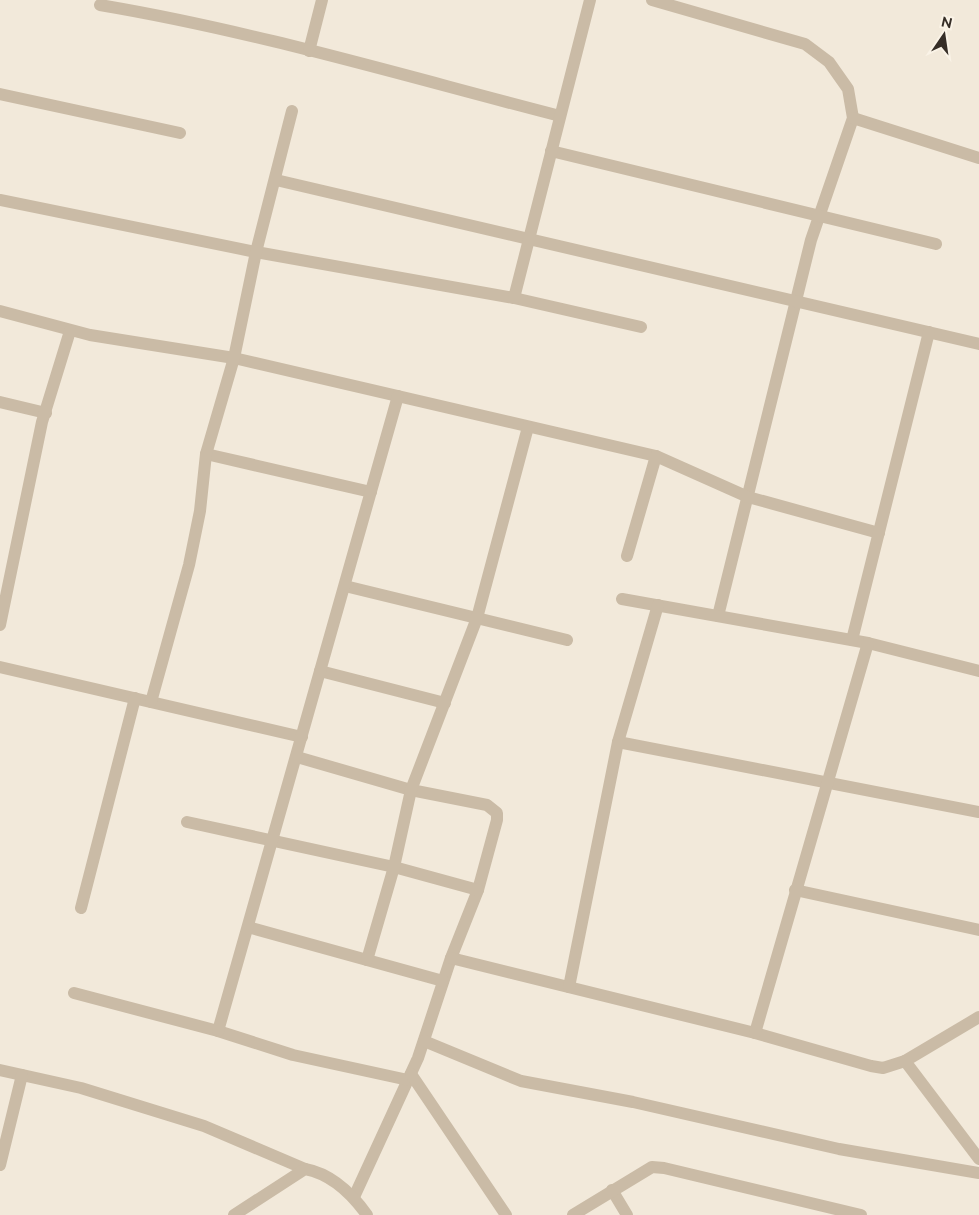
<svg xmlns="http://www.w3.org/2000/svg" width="979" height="1215" viewBox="0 0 979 1215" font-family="Raleway,sans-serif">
<rect width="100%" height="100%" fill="#f2e9da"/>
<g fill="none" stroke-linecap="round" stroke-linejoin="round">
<g stroke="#cabba6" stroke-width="12">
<polyline points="652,0 805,44 829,62 848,89 853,118 811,240 718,616"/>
<path d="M 100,5 C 255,31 408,77 560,116"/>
<polyline points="309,51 322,0"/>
<polyline points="0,94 180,133"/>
<polyline points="853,118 979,158"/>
<polyline points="551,151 936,244"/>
<polyline points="276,180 979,344"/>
<polyline points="0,200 256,252 514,298 641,327"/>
<polyline points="514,298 590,0"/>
<polyline points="0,311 90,335 234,358 656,456 748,497 879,533"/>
<polyline points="0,402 46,413"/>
<polyline points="206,454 371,492"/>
<polyline points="627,556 656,456"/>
<polyline points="345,586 567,640"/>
<polyline points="622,599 868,643 979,671"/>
<polyline points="0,625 42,422 70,331"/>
<polyline points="852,640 929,332"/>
<polyline points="0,667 302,737"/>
<polyline points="320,671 445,703"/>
<polyline points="151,702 189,565 200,511 206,454 234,358 256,252 292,111"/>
<polyline points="618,742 979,812"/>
<polyline points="297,757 411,790 487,805 497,813 497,820 478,890 451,958 418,1058 354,1197"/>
<polyline points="187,822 394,867 478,890"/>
<polyline points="795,890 979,930"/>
<polyline points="81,908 135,698"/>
<polyline points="248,927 443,981"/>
<polyline points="451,958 755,1033 871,1066 883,1068 905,1061"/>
<polyline points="367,960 394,867 411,790 477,618 528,427"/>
<polyline points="569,987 618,742 658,605"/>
<polyline points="74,993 218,1031 293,1055 408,1080"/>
<polyline points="979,1017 905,1061 979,1159"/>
<polyline points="218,1031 398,396"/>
<polyline points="755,1033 868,643"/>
<polyline points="424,1041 521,1081 633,1102 839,1149 979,1173"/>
<polyline points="0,1070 81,1088 204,1126 305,1169"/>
<polyline points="411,1074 506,1215"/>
<polyline points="0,1165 22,1075"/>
<polyline points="612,1190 627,1215"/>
<path d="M 234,1215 L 305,1169 C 332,1174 352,1194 367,1215"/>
<polyline points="573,1215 652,1167 664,1168 861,1215"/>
</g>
</g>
<g transform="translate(944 35) rotate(13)" stroke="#faf3e7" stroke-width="4" paint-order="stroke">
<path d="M0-4L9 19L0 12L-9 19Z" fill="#362e27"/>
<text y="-8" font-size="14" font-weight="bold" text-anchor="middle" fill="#362e27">N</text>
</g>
</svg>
